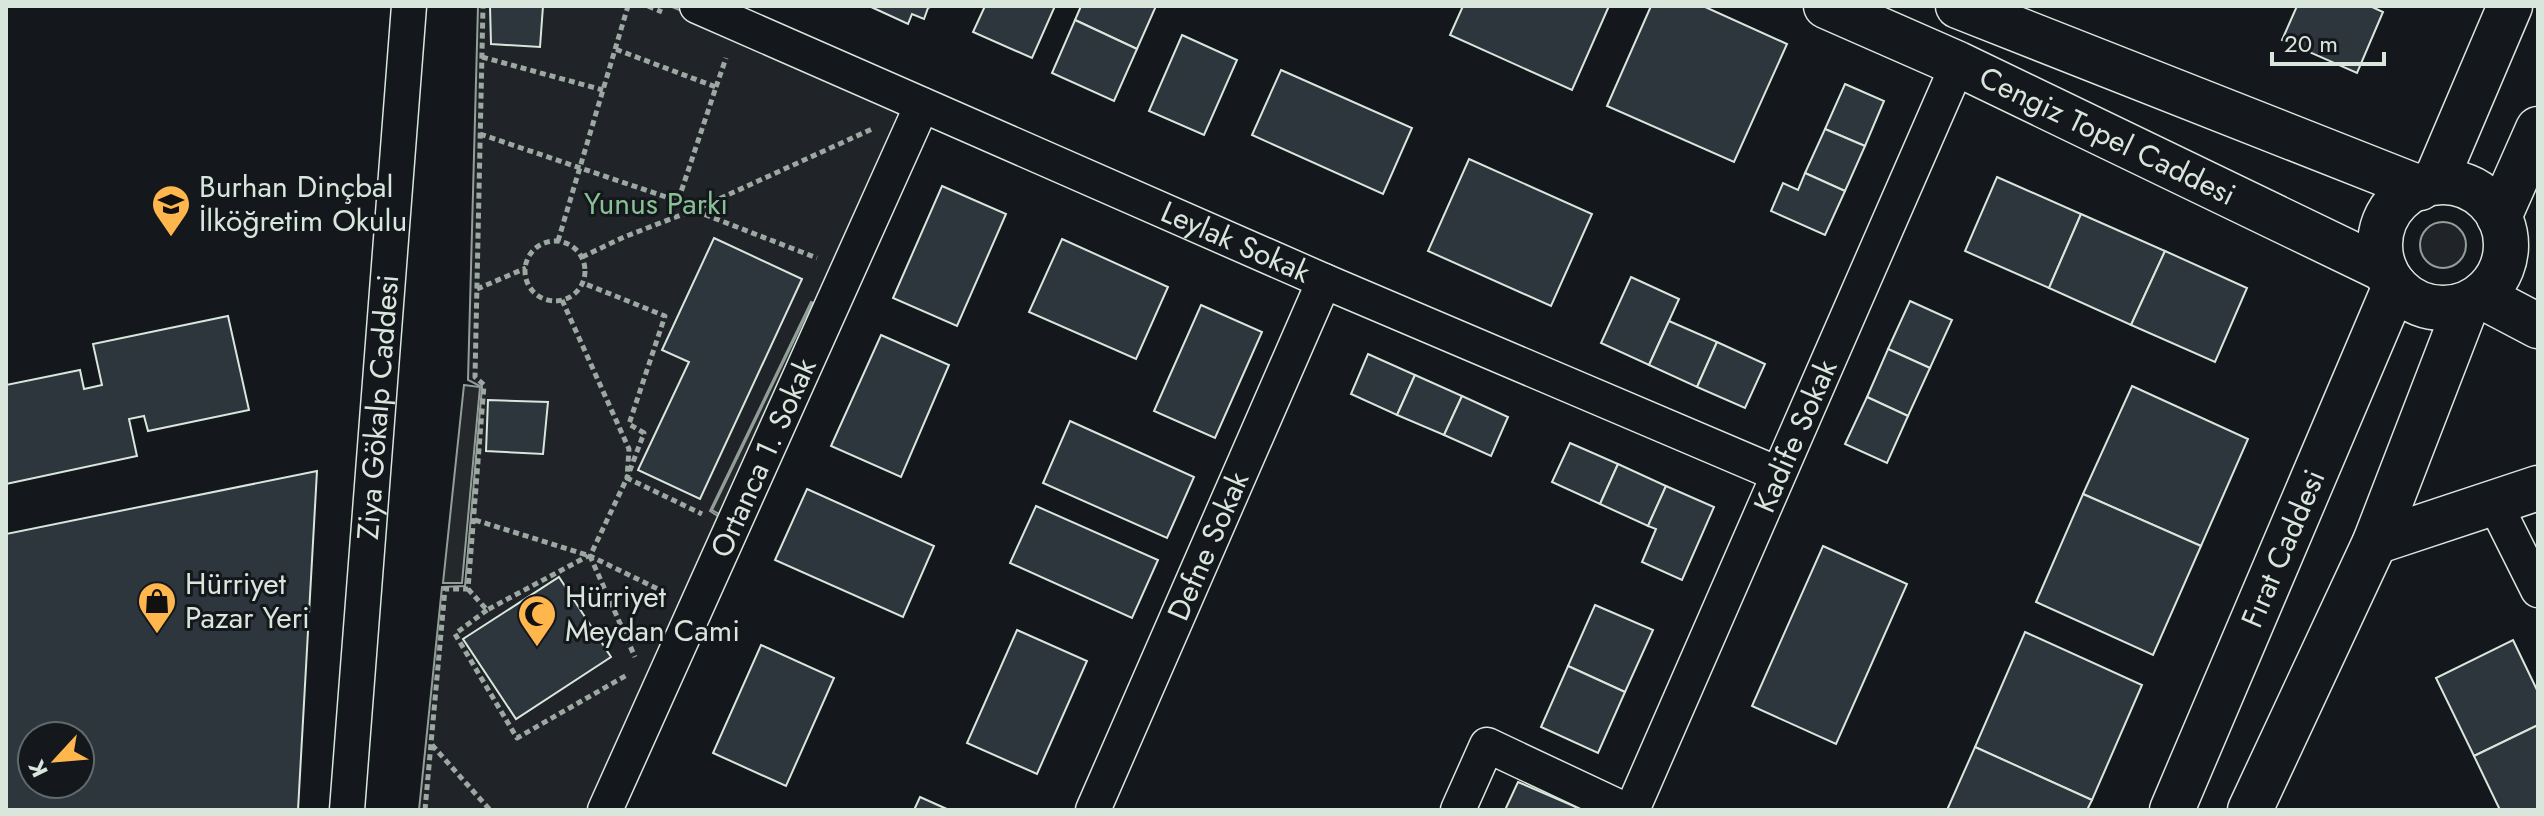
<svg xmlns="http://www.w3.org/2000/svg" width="2544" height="816" viewBox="0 0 2544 816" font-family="Jost,sans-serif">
<rect width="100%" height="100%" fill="#14181c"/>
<g fill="#202428" stroke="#939e99" stroke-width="2">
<polygon points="478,6 670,6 913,109 827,308 811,302 710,511 730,524 598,810 419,810 442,587 465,586 482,387 468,380"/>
<circle cx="2443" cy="245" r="23"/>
</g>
<g fill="#24282b" stroke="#939e99" stroke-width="2">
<polygon points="812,303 825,310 730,520 712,510"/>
<polygon points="464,385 480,387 462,583 443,583"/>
</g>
<g fill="#2c363c" stroke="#d8e6dc" stroke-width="2" fill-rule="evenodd">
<polygon points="490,6 543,6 540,47 491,44"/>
<polygon points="869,6 932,6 928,8 924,19 912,14 908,24"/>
<polygon points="985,6 1055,6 1032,58 973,32"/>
<polygon points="1081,6 1156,6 1137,49 1075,20"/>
<polygon points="1463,6 1609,6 1572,90 1450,35"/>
<polygon points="1651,6 1703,6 1787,44 1734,162 1607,106"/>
<polygon points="2297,6 2370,6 2383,12 2357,73 2282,40"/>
<polygon points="1075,20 1137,49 1114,101 1052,73"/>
<polygon points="1182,35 1237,60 1204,135 1149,111"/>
<polygon points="1281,70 1412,128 1383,194 1252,135"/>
<polygon points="1845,84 1884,101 1865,146 1825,129"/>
<polygon points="1825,129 1865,146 1845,191 1805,173"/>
<polygon points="1469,159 1592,214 1551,306 1428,251"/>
<polygon points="1805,173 1845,191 1825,235 1771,211 1783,183 1798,190"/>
<polygon points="1997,177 2081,214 2049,288 1965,251"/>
<polygon points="942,186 1006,214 957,326 893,298"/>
<polygon points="2081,214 2165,251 2131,325 2049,288"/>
<polygon points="714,238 802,279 700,499 638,470 689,362 662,350"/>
<polygon points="1062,239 1168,287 1136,359 1029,312"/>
<polygon points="2165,251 2247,288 2215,362 2131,325"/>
<polygon points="1631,277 1679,299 1649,365 1601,343"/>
<polygon points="1910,301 1952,320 1930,368 1888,349"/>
<polygon points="1201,305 1262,332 1215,438 1154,411"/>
<polygon points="228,316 249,410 148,431 144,416 129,419 137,456 6,484 6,385 80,370 84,389 102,385 93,344"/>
<polygon points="1669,321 1717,342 1697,387 1649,365"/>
<polygon points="881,335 949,365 901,477 831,446"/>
<polygon points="1717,342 1765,364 1745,408 1697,387"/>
<polygon points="1888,349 1930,368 1908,416 1867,397"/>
<polygon points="1368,354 1415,375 1397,415 1351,394"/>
<polygon points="1415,375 1462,396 1444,435 1397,415"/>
<polygon points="2132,386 2248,439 2201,546 2083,494"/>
<polygon points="1462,396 1508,417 1491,456 1444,435"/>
<polygon points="1867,397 1908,416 1887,463 1845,444"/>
<polygon points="488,400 548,402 543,454 486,451"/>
<polygon points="1070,421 1194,477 1167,538 1043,483"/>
<polygon points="1570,443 1618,464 1600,504 1552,482"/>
<polygon points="1618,464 1666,486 1648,526 1600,504"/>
<path d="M 317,471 L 298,810 L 6,810 L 6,534 ZM 32,736 L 80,736 L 80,784 L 32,784 Z"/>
<polygon points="1666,486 1714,507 1682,580 1642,562 1656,529 1648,526"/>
<polygon points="807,489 934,546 903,617 775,560"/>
<polygon points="2083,494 2201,546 2153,655 2036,602"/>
<polygon points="1036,506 1158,560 1132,618 1010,563"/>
<polygon points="1823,546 1907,584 1836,744 1752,706"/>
<polygon points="559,577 611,657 516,719 463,639"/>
<polygon points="1595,605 1653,630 1625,692 1568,666"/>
<polygon points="1017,630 1087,661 1037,774 967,743"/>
<polygon points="2025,632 2142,685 2092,800 1975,747"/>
<polygon points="2513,640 2538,692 2538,725 2474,756 2436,678"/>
<polygon points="761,645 834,678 786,786 713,753"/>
<polygon points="1568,666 1625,692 1598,753 1541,727"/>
<polygon points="2538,725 2538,810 2500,810 2474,756"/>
<polygon points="1975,747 2092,800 2087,810 1947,810"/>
<polygon points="1518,782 1576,807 1574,810 1505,810"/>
<polygon points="920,797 949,810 914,810"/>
</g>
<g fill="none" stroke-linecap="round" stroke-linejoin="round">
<g stroke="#d8e6dc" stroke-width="37">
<g id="street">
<path id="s1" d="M 697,6 L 1324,281 L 1778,474"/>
<polyline points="2494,502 2538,590"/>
<path id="s2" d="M 347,810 L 409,6"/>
<path id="s3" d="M 605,810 L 922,105"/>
<path id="s4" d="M 1093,810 L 1324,281"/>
<polyline points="1458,810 1487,745 1625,810"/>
<path id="s5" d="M 1632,810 L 1958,64"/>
</g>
</g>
<g stroke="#d8e6dc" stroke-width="47">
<g id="primary">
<path id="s6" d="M 1826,6 L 1958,64 L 2385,270"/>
<polyline points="1958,6 2420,188"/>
<polyline points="2435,182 2510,6"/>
<circle cx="2443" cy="245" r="63"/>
<polyline points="2499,217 2538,129"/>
<polyline points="2481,296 2538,326"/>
<polyline points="2375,542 2538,488"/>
<path id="s7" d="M 2172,810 L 2395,286"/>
<polyline points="2250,810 2375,542 2467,304"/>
</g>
</g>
<g stroke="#9da8a2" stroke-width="5" stroke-dasharray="6 4" stroke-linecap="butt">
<polyline points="648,6 662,12"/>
<polyline points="482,57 603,90"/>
<polyline points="716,87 726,58"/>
<polyline points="480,134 678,201 716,87 615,49"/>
<polyline points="678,201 693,210 817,258"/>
<polyline points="558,241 628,6"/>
<circle cx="555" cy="271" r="30"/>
<polyline points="582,257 624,237 699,208 872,129"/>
<polyline points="477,289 526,268"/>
<polyline points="562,300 629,449 627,478 644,433 629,424 665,316 583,283"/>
<polyline points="475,520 590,556 635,657"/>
<polyline points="468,589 487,610 588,556"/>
<polyline points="666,593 590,556 627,478 702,514"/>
<polyline points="487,610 455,634 517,738 627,675"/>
<polyline points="432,745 490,810"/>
<polyline points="425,810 445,589 468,589 484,385 475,377 483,6"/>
</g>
<use href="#street" stroke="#14181c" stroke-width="34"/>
<use href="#primary" stroke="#14181c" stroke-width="44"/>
</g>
<defs>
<g id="school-pin" transform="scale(2)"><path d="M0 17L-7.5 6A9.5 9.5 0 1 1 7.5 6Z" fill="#ffb74d" stroke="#14181c"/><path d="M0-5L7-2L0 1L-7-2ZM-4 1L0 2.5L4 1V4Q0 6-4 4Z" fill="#111"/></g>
<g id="shop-pin" transform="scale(2)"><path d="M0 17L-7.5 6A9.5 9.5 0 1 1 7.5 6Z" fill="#ffb74d" stroke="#14181c"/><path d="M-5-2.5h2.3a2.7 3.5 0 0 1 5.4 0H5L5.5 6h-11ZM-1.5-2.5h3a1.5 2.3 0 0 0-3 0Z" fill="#111"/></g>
<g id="mosque-pin" transform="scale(2)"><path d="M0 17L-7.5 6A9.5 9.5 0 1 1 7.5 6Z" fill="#ffb74d" stroke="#14181c"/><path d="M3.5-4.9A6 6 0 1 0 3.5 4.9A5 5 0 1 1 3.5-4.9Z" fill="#111"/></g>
</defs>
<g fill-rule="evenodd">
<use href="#school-pin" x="171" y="204"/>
<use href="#shop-pin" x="157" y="601"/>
<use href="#mosque-pin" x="537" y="614"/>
</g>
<g text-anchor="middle" stroke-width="6" stroke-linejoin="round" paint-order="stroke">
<g font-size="30" fill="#d8e6dc" stroke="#14181c">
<text dy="10" stroke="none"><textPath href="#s6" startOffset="310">Cengiz Topel Caddesi</textPath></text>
<text dy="10" stroke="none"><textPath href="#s1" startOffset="588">Leylak Sokak</textPath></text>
<text dy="10" stroke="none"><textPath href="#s2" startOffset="404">Ziya Gökalp Caddesi</textPath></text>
<text dy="10" stroke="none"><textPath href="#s5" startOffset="408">Kadife Sokak</textPath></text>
<text dy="10" stroke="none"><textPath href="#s3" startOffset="386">Ortanca 1. Sokak</textPath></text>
<text dy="10" stroke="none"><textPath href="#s4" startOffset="288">Defne Sokak</textPath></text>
<text dy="10" stroke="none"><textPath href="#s7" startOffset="284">Fırat Caddesi</textPath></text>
</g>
<g font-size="30" fill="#d8e6dc" stroke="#14181c" text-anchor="start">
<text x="199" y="197">Burhan Dinçbal<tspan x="199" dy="34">İlköğretim Okulu</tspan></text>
<text x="185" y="594">Hürriyet<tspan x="185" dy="34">Pazar Yeri</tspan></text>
<text x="565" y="607">Hürriyet<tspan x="565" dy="34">Meydan Cami</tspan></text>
</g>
<g font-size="30" fill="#8ac095" stroke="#14181c">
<text x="656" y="214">Yunus Parkı</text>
</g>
</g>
<rect width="2544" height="816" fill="none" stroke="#d8e6dc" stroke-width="16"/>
<g transform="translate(56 760) rotate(244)"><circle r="38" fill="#14181c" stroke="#626a69" stroke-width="2"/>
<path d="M0-6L14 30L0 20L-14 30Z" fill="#ffb74d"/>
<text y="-12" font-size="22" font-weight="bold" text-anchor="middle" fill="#d8e6dc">K</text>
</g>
<path d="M2272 52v12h112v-12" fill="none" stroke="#d8e6dc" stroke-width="4"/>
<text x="2284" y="52" font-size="24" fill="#d8e6dc" stroke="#14181c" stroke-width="6" paint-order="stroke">20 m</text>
</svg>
